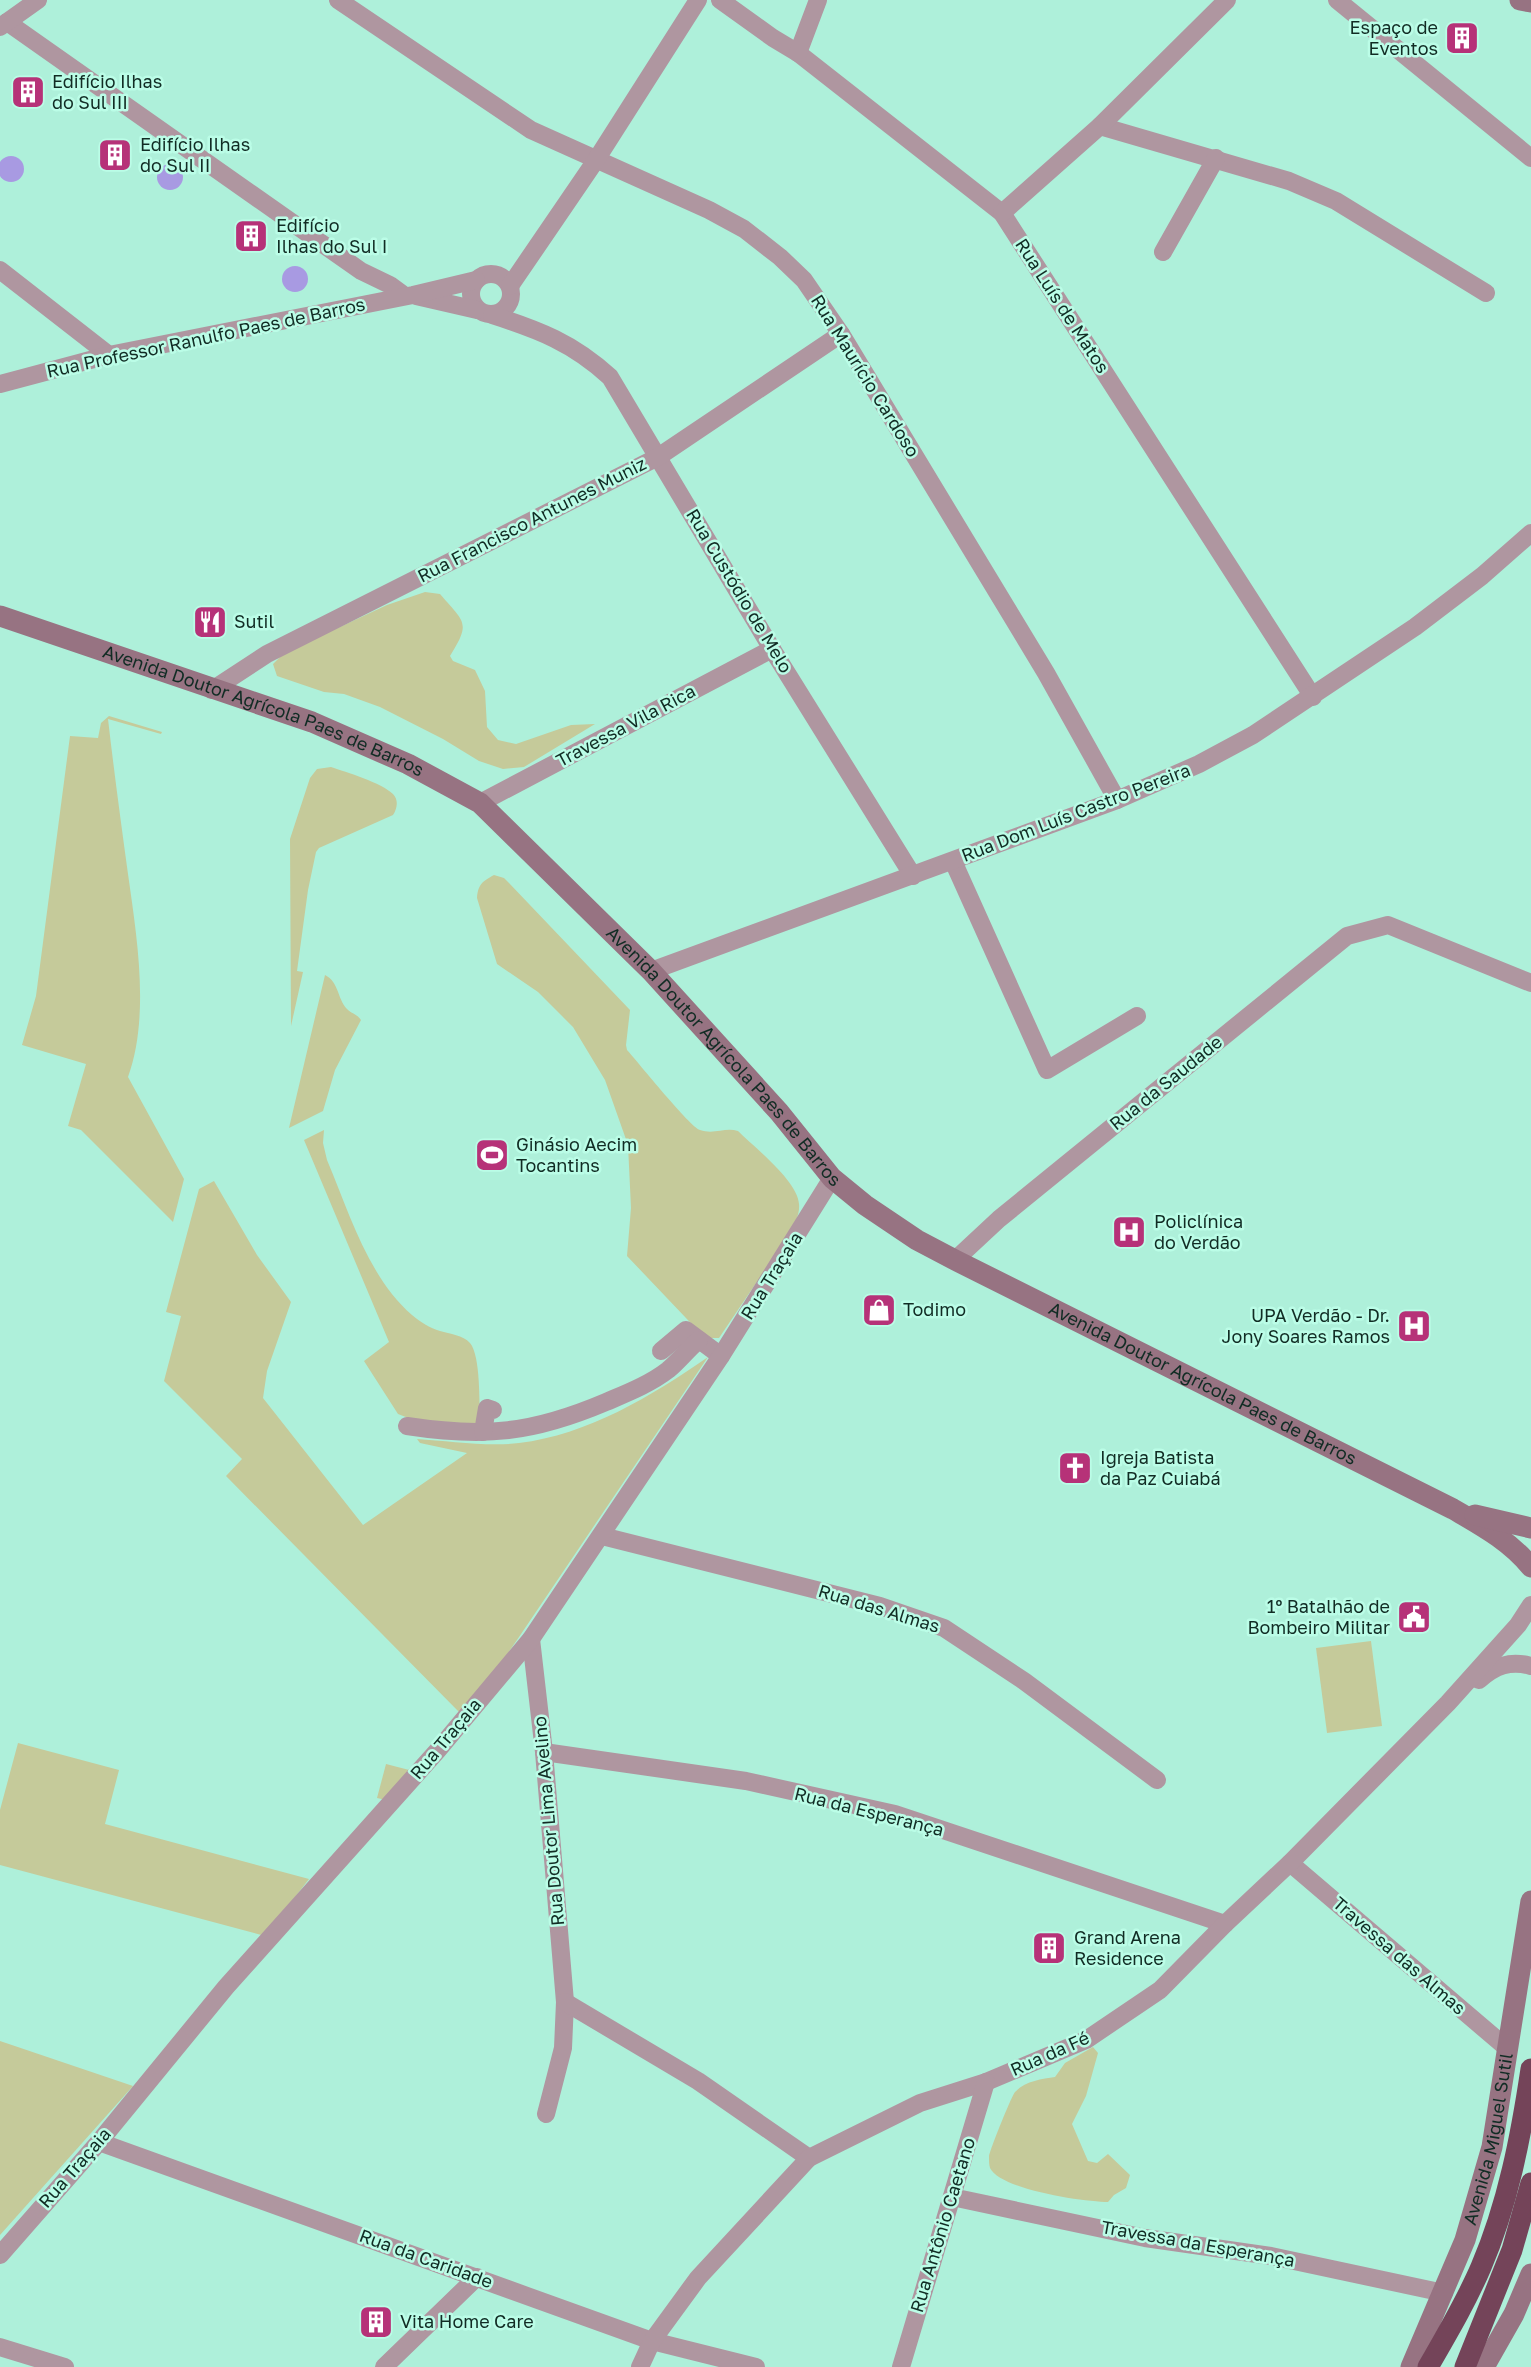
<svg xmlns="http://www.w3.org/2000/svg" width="1531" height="2367" viewBox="0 0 1531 2367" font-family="'Golos Text',sans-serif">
<rect width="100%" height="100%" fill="#aef0da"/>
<g fill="#c5ca9a">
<path d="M 425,592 L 440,594 C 465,623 471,622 450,656 L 453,661 L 475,670 L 485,691 L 487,727 L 498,740 L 516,744 L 571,725 L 595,724 L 524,767 L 503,769 L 479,761 L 443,739 L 380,707 L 344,694 L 324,692 L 277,676 L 273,664 L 284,653 L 387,605 Z"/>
<path d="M 109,716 L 162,732 L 161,734 L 108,719 C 114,771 121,823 128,874 C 137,938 150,1016 128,1077 L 184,1179 L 173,1222 L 81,1130 L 68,1126 L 86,1064 L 22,1045 L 36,996 L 70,736 L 98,738 L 101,723 Z"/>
<path d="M 331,767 C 346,772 382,783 393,794 C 399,800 397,809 393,815 L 319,848 L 316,852 L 308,890 L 297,971 L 303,972 L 291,1026 L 290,839 L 310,778 L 317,769 Z"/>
<path d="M 494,875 L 504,878 L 509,883 L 630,1010 L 626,1045 L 627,1050 C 638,1062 690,1127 700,1130 C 714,1135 725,1127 738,1131 C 754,1147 798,1181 799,1204 C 800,1214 795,1223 791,1231 L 719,1338 L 705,1338 L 627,1256 L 631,1208 L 628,1145 L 605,1080 L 573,1027 L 538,992 L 497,964 L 477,898 C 478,884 483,881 494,875 Z"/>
<path d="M 325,975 C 339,982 337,998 347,1009 C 352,1014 357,1014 361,1020 L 335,1070 L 323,1111 L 289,1128 Z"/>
<path d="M 324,1130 L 323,1143 L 327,1160 C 349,1212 368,1277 412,1315 C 420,1322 430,1328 440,1331 C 450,1334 463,1335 470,1343 C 481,1356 479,1405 480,1423 L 445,1432 L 398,1414 L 364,1361 L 389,1342 L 304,1140 Z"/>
<path d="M 214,1181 L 257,1255 L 291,1302 L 267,1371 L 263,1398 L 363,1525 L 467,1453 L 420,1443 L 417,1439 C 448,1441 489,1447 519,1443 C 587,1435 652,1396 708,1357 L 519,1637 L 491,1678 L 461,1714 L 226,1476 L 242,1459 L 164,1381 L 181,1316 L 166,1312 L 199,1189 Z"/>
<polygon points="1371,1641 1382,1726 1327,1733 1316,1648"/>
<polygon points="18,1743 119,1770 105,1824 309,1879 265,1936 0,1865 0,1810"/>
<polygon points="386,1764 413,1771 386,1800 377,1798"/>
<polygon points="0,2041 133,2086 0,2235"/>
<path d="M 1093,2047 L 1098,2053 L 1086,2096 L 1072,2124 L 1088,2161 L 1097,2163 L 1108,2154 L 1130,2175 L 1126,2188 L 1114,2195 L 1108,2202 C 1085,2202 1001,2190 990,2168 C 989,2165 989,2161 989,2157 C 989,2152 1012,2095 1015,2092 C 1025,2081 1042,2079 1055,2077 L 1065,2063 Z"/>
</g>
<g fill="#a89ae2">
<circle cx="11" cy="169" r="13"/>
<circle cx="170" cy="177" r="13"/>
<circle cx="295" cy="279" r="13"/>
</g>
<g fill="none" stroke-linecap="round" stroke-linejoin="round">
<g stroke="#af96a0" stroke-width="18">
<polyline points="338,0 531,130 709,210 744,229 780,257 804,280 841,334 1046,673 1117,800"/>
<polyline points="720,0 773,38 798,53 1002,213 1313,697"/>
<polyline points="1337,0 1531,158"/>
<polyline points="7,22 361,271 390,285 405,296"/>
<polyline points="0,27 38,0"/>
<polyline points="798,53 818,0"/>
<polyline points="1100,126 1289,181 1336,201 1486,293"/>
<polyline points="1002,213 1100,126 1227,0"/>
<polyline points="1163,252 1216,158"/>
<polyline points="0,270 109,355"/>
<circle cx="491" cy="294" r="20"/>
<polyline points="510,286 596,160 698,0"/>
<polyline points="416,296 477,310"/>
<path d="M 492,315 C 539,330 573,343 610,377 L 772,649 L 913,876"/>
<polyline points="0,384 109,355 413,295 476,280"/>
<polyline points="212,690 267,654 658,457 841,334"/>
<polyline points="480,803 772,649"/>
<polyline points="953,861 1047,1070 1137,1016"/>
<polyline points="651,971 1117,800 1199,764 1253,735 1415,627 1482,576 1531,533"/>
<polyline points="955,1260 999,1219 1347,936 1388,925 1531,983"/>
<polyline points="661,1351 686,1330 721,1356"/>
<path d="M 407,1426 C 485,1438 533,1433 606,1402 C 627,1393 650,1384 668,1370 C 679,1361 688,1349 699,1340"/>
<polyline points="483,1432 487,1408 493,1410"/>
<polyline points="602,1536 880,1606 944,1628 1024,1681 1157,1780"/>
<polyline points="531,1639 544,1752 565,2002 563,2048 546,2114"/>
<path d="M 1479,1680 C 1495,1666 1510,1660 1531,1666"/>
<polyline points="544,1752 746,1781 895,1814 1225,1924"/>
<polyline points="1290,1863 1508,2049"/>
<polyline points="565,2002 698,2081 809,2158"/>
<polyline points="99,2142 652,2341 756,2367"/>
<polyline points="952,2197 1145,2238 1271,2256 1444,2293"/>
<polyline points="0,2255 99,2142 226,1987 438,1750 531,1639 721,1356 832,1178"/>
<polyline points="0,2347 65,2367"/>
<polyline points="384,2367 477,2277"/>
<polyline points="640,2367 652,2341 698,2278 809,2158 920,2103 986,2082 1086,2040 1160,1990 1225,1924 1290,1863 1448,1703 1518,1625 1531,1605"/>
<polyline points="901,2367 986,2082"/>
</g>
<g stroke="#977382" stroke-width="21">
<polyline points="1520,0 1531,2"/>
<path id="s1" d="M 0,616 L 312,722 L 408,764 L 480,803 L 651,971 L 779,1112 L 832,1178 L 865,1205 L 917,1240 L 955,1260 L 1453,1509 C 1482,1526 1510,1541 1531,1567"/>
<polyline points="1475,1515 1531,1528"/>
<path id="s2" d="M 1411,2367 L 1465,2240 L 1492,2147 L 1531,1901"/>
<polyline points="1484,2367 1514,2314 1531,2274"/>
</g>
<g stroke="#744459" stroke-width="21">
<path d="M 1428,2367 C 1447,2334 1466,2302 1481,2267 C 1508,2204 1521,2136 1531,2069"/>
<polyline points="1465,2367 1512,2250 1531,2183"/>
</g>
</g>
<defs>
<g id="building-square" transform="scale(1.75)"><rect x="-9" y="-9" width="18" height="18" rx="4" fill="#b63278" stroke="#bbfde7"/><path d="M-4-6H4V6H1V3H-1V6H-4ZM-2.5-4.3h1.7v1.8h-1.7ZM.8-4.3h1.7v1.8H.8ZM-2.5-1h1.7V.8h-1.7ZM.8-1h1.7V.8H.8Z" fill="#fff"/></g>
<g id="restaurant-square" transform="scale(1.75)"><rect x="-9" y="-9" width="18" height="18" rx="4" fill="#b63278" stroke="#bbfde7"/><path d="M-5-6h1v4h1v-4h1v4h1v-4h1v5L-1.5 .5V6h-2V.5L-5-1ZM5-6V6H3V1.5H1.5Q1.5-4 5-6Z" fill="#fff"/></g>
<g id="stadium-square" transform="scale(1.75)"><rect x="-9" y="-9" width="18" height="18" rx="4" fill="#b63278" stroke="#bbfde7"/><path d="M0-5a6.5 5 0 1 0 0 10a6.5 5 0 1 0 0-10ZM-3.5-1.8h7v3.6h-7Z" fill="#fff"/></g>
<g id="hospital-square" transform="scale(1.75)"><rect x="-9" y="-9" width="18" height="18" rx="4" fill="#b63278" stroke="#bbfde7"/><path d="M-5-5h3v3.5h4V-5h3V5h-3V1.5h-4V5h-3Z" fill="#fff"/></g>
<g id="shop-square" transform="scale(1.75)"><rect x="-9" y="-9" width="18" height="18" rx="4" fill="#b63278" stroke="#bbfde7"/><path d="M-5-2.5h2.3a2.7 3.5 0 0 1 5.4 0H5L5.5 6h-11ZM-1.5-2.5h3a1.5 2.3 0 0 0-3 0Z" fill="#fff"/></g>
<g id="church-square" transform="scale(1.75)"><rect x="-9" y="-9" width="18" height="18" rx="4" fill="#b63278" stroke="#bbfde7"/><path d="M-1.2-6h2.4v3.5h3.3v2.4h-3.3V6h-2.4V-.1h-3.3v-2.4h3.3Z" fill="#fff"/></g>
<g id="civic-square" transform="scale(1.75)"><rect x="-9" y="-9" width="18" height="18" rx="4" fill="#b63278" stroke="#bbfde7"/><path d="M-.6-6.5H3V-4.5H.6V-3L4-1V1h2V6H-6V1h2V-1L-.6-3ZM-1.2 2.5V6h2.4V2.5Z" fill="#fff"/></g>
</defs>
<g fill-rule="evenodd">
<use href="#building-square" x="1462" y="38"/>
<use href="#building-square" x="28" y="92"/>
<use href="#building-square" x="115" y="155"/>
<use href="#building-square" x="251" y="236"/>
<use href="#restaurant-square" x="210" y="622"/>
<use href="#stadium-square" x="492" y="1155"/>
<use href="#hospital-square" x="1129" y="1232"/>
<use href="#shop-square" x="879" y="1310"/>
<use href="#hospital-square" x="1414" y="1326"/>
<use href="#church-square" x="1075" y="1468"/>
<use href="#civic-square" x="1414" y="1617"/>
<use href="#building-square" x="1049" y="1948"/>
<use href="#building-square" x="376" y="2322"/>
</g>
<g text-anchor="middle" stroke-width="5" stroke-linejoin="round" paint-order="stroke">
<g font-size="18" fill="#112c24" stroke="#bbfde7" text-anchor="start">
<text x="1438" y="34" text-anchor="end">Espaço de<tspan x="1438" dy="21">Eventos</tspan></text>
<text x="52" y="88">Edifício Ilhas<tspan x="52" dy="21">do Sul III</tspan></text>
<text x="140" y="151">Edifício Ilhas<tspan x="140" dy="21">do Sul II</tspan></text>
<text x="276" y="232">Edifício<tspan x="276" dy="21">Ilhas do Sul I</tspan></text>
<text x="234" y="628">Sutil</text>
<text x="516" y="1151">Ginásio Aecim<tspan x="516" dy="21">Tocantins</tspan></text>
<text x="1154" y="1228">Policlínica<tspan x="1154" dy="21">do Verdão</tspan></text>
<text x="903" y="1316">Todimo</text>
<text x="1390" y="1322" text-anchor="end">UPA Verdão - Dr.<tspan x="1390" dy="21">Jony Soares Ramos</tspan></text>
<text x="1100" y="1464">Igreja Batista<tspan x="1100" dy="21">da Paz Cuiabá</tspan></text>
<text x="1390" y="1613" text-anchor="end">1º Batalhão de<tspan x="1390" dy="21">Bombeiro Militar</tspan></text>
<text x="1074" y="1944">Grand Arena<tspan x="1074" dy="21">Residence</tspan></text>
<text x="400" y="2328">Vita Home Care</text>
</g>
<g font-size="18" fill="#112c24" stroke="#bbfde7">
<text transform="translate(1062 306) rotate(57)" y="6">Rua Luís de Matos</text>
<text transform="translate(206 338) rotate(-12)" y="6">Rua Professor Ranulfo Paes de Barros</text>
<text transform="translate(865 376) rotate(58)" y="6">Rua Maurício Cardoso</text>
<text transform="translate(532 520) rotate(-27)" y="6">Rua Francisco Antunes Muniz</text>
<text transform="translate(739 591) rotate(59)" y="6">Rua Custódio de Melo</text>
<text dy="6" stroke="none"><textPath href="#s1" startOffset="280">Avenida Doutor Agrícola Paes de Barros</textPath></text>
<text transform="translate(626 726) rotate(-28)" y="6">Travessa Vila Rica</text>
<text transform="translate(1076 813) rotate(-21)" y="6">Rua Dom Luís Castro Pereira</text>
<text dy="6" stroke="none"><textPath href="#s1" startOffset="868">Avenida Doutor Agrícola Paes de Barros</textPath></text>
<text transform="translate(1166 1083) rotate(-39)" y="6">Rua da Saudade</text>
<text transform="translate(772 1276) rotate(-58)" y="6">Rua Traçaia</text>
<text dy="6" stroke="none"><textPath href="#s1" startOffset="1456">Avenida Doutor Agrícola Paes de Barros</textPath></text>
<text transform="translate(879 1609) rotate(17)" y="6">Rua das Almas</text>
<text transform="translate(446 1739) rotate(-50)" y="6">Rua Traçaia</text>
<text transform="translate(869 1812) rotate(14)" y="6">Rua da Esperança</text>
<text transform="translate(549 1821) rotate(-95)" y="6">Rua Doutor Lima Avelino</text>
<text transform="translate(1399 1956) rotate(41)" y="6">Travessa das Almas</text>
<text transform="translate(1050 2054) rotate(-24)" y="6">Rua da Fé</text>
<text dy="6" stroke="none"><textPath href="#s2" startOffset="242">Avenida Miguel Sutil</textPath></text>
<text transform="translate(75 2168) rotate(-49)" y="6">Rua Traçaia</text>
<text transform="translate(943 2225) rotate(-73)" y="6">Rua Antônio Caetano</text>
<text transform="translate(1198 2244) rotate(10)" y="6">Travessa da Esperança</text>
<text transform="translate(426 2259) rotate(20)" y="6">Rua da Caridade</text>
</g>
</g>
</svg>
